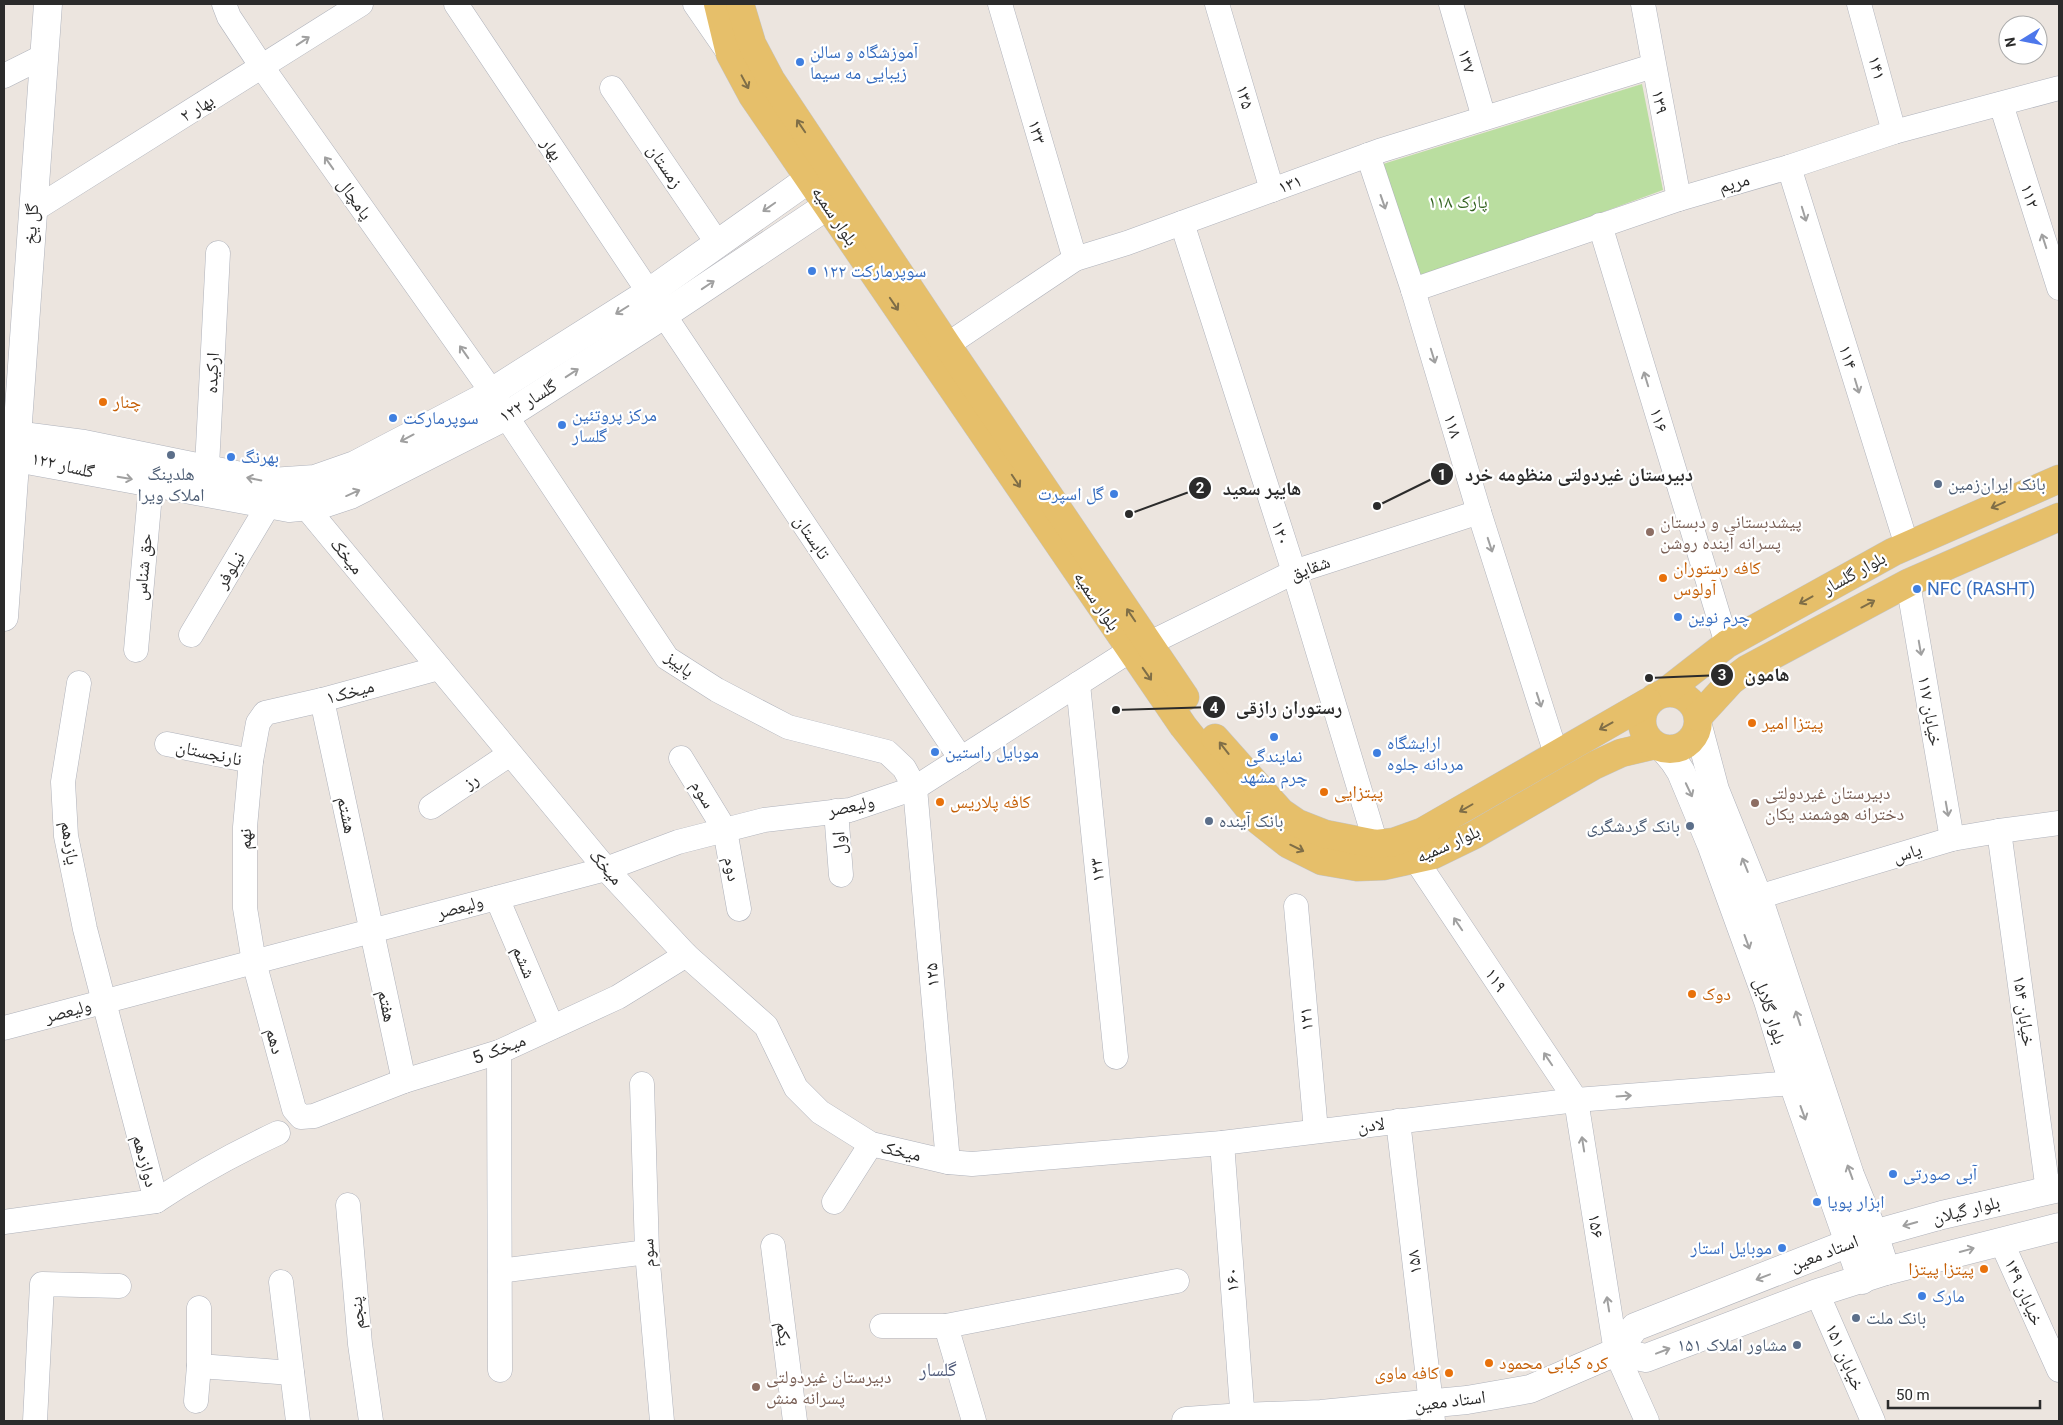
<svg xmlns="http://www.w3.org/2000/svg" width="2063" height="1425" viewBox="0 0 2063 1425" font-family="Roboto,'Noto Naskh Arabic',sans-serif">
<rect width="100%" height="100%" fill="#ece5df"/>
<polygon fill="#badea0" points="1642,84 1663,190 1420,279 1383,164"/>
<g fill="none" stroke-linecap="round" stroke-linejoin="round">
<g stroke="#afb2bb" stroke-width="25">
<g id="minor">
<polyline points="224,4 229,17 262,67 492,392 506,416 667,658 717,690 788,727 887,752 904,768 915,788 948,1162"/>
<polyline points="456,4 961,759"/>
<polyline points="695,4 726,49"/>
<polyline points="1000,4 1075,259"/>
<polyline points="1217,4 1272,190"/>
<polyline points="1451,4 1484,118"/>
<polyline points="1643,4 1679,199"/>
<polyline points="1859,4 1894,132"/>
<polyline points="4,76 44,56"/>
<polyline points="612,88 718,244"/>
<polyline points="2001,104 2059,288"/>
<polyline points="1368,155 1413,290 1479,512 1556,754"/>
<polyline points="1789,167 1907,546"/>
<polyline points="32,211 361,4"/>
<polyline points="1182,223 1294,572 1376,844"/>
<polyline points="1600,225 1727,644"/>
<polyline points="1413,290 1679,199 1789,167 1894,132 2059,88"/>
<polyline points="947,345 1075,259 1127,243 1379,151 1653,66"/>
<polyline points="206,486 218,253"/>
<polyline points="306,507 606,869 686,955 766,1026 796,1088 820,1112 871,1144 948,1162 972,1164 1222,1143 1576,1100 1793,1083"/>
<polyline points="1908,583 1952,839"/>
<polyline points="191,635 269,504"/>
<polyline points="1150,643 1294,572 1479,512"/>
<polyline points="136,650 151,483"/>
<polyline points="439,668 322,700 265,713 258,723 251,761 245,827 245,908 254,962 294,1109 301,1117 314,1116 404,1081 499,1052 618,997 686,955"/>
<polyline points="1078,684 1116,1057"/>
<polyline points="322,700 404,1081"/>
<polyline points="167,744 251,761"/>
<polyline points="681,758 725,830 739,909"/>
<polyline points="431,807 510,754"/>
<polyline points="836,811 841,875"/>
<polyline points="1999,831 2048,1191"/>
<polyline points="1416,860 1576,1100 1616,1352 1647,1421"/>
<polyline points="1758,897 1952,839 1999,831 2059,823"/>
<polyline points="497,898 552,1027"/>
<polyline points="1296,906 1316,1131"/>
<polyline points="4,1028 606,869 678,842 764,820 850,810 915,788 1131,650"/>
<polyline points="499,1052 500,1370"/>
<polyline points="642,1084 647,1252 662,1421"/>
<polyline points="1398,1121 1433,1421"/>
<polyline points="1222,1143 1243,1421"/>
<path d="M 156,1201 C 195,1175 235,1153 278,1133"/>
<polyline points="834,1202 871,1144"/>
<polyline points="348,1205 360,1344 371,1421"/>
<polyline points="4,1222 156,1201 85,929 66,836 63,782 79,683"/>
<polyline points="2001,1241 2059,1370"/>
<polyline points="773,1246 795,1421"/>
<polyline points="500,1271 647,1252"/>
<polyline points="281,1282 298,1421"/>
<polyline points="1817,1293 1873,1421"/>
<polyline points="882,1326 946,1326 1177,1281"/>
<polyline points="946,1326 974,1421"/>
<polyline points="199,1366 292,1373"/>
<polyline points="196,1401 199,1366 199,1308"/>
<polyline points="35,1421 42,1284 119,1286"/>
</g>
</g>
<g stroke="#afb2bb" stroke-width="29">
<g id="secondary">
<polyline points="15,445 27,460 289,508 320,505 350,495 506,416 662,316 827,206"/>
<polyline points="15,445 30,437 84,444 271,482 315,479 355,465 479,400 648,293 809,179"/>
<polyline points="4,617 48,4"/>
<polyline points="1698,726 1715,790 1758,897 1850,1175 1874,1234 1886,1271"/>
<polyline points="1664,749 1674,761 1681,772 1711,844 1768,1001 1793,1083 1862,1280"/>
<polyline points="1616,1352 1646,1358 1817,1293 1886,1271 2059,1227"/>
<polyline points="1186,1421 1243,1417 1321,1414 1467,1400 1530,1389 1616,1352 1635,1327 1849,1243 1874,1234 1942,1215 2059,1188"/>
</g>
</g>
<g stroke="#c4c4c4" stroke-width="29">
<g id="primary">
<polyline points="718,4 730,54 752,95 1183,726 1259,821 1288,844 1322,861 1357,867 1383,866 1433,855 1474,835 1595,765 1621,753 1655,745"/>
<polyline points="740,4 752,44 771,80 947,345 1185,697"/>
<circle cx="1670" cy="721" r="28"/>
<polyline points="1664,693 1727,644 1893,552 2059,479"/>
<polyline points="1698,717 1731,681 1747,669 1908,583 2059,517"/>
<polyline points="1215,738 1281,812 1297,823 1325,834 1376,844 1394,842 1422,832 1648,702"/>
</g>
</g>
<use href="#minor" stroke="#fff" stroke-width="24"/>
<use href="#secondary" stroke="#fff" stroke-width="28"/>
<use href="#primary" stroke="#e6bf6a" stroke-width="28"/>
</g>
<defs><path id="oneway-shaft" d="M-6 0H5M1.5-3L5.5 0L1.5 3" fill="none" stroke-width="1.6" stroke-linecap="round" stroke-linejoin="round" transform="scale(1.25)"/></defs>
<g stroke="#a0a0a0">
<use href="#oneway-shaft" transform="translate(303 41) rotate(-33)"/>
<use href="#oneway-shaft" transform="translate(329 163) rotate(-125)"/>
<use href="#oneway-shaft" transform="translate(1383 202) rotate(71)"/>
<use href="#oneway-shaft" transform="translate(769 207) rotate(145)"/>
<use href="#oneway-shaft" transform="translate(1804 214) rotate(73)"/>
<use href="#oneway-shaft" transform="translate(2044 241) rotate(-108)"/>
<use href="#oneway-shaft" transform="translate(708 285) rotate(-34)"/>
<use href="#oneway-shaft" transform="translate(622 310) rotate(148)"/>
<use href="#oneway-shaft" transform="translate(464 352) rotate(-125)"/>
<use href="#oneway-shaft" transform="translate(1433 356) rotate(73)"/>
<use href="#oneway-shaft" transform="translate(572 373) rotate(-33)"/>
<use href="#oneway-shaft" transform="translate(1646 379) rotate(-107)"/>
<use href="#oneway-shaft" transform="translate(1857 386) rotate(73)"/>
<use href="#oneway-shaft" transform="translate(407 438) rotate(152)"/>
<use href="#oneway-shaft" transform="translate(125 478) rotate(10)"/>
<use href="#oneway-shaft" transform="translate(254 479) rotate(-169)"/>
<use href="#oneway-shaft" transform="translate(353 493) rotate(-24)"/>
<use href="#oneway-shaft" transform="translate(1490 545) rotate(72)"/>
<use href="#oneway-shaft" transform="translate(1920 648) rotate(80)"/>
<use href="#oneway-shaft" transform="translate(1539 700) rotate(72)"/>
<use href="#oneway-shaft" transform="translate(1689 790) rotate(65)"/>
<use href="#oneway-shaft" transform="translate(1947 809) rotate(80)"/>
<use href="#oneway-shaft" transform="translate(1745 865) rotate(-112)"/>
<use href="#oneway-shaft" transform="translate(1458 924) rotate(-124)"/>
<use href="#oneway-shaft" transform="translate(1747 942) rotate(70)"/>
<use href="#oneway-shaft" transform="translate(1798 1018) rotate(-108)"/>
<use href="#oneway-shaft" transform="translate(1548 1059) rotate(-124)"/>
<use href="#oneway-shaft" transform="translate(1624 1096) rotate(-4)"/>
<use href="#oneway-shaft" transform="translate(1803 1113) rotate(70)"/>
<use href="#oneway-shaft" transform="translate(1583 1144) rotate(-99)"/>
<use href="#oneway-shaft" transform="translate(1850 1172) rotate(-110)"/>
<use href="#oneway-shaft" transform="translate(1910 1224) rotate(164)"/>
<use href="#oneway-shaft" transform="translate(1967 1250) rotate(-15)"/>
<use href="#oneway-shaft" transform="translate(1763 1277) rotate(159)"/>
<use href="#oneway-shaft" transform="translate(1608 1304) rotate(-99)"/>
<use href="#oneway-shaft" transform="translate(1663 1351) rotate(-21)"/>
</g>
<g stroke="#7f6e47">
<use href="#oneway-shaft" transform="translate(745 82) rotate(62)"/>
<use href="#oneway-shaft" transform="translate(801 126) rotate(-124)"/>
<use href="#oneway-shaft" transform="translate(894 304) rotate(56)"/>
<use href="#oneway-shaft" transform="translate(1016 481) rotate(56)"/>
<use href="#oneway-shaft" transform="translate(1998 505) rotate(156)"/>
<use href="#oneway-shaft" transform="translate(1806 600) rotate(151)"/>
<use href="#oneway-shaft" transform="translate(1868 604) rotate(-28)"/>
<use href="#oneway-shaft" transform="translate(1131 615) rotate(-124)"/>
<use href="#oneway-shaft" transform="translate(1147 674) rotate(55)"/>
<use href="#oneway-shaft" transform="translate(1606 726) rotate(151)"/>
<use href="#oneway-shaft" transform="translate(1224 748) rotate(-128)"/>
<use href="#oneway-shaft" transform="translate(1466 808) rotate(150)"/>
<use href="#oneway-shaft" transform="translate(1297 848) rotate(26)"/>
</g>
<g fill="#3f7fe0" stroke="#fff" stroke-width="2">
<circle cx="800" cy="62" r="5"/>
<circle cx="812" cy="271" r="5"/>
<circle cx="393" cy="418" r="5"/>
<circle cx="562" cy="425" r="5"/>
<circle cx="231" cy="457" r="5"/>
<circle cx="1114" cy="494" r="5"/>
<circle cx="1917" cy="589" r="5"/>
<circle cx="1678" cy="617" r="5"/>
<circle cx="1274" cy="737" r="5"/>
<circle cx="935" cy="752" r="5"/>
<circle cx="1377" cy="753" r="5"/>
<circle cx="1893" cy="1174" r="5"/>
<circle cx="1817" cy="1202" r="5"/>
<circle cx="1782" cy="1248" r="5"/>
<circle cx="1922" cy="1296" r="5"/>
</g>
<g fill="#e8710a" stroke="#fff" stroke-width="2">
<circle cx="103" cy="402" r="5"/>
<circle cx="1663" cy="578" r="5"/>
<circle cx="1752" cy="723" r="5"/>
<circle cx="1324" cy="792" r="5"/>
<circle cx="940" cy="802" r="5"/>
<circle cx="1692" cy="994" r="5"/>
<circle cx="1984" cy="1269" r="5"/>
<circle cx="1489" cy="1363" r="5"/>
<circle cx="1449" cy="1373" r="5"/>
</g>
<g fill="#5c6f8a" stroke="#fff" stroke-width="2">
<circle cx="171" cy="455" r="5"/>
<circle cx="1938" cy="484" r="5"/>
<circle cx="1209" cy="821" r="5"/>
<circle cx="1690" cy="826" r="5"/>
<circle cx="1856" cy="1318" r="5"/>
<circle cx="1797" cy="1345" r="5"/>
</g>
<g fill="#8d6e63" stroke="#fff" stroke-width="2">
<circle cx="1650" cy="532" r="5"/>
<circle cx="1755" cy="803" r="5"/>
<circle cx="756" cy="1387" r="5"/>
</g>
<g text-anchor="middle" stroke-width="4.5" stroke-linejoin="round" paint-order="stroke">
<g font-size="18" fill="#366cbe" stroke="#fff" text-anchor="start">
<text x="810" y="58">آموزشگاه و سالن<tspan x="810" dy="21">زیبایی مه سیما</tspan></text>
<text x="822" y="277">سوپرمارکت ۱۲۲</text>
<text x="572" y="421">مرکز پروتئین<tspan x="572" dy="21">گلسار</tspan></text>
<text x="403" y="424">سوپرمارکت</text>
<text x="241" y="463">بهرنگ</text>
<text x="1104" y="500" text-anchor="end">گل اسپرت</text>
<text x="1927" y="595">NFC (RASHT)</text>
<text x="1688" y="623">چرم نوین</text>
<text x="1387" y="749">ارایشگاه<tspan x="1387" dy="21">مردانه جلوه</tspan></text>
<text x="945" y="758">موبایل راستین</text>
<text x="1274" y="762" text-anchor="middle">نمایندگی<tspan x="1274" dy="21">چرم مشهد</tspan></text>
<text x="1903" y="1180">آبی صورتی</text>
<text x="1827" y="1208">ابزار پویا</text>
<text x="1772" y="1254" text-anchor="end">موبایل استار</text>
<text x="1932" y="1302">مارک</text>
</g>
<g font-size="18" fill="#2b2b2b" stroke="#fff">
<text transform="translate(1467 61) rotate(74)" y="6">۱۳۷</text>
<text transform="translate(1877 68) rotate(75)" y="6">۱۴۱</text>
<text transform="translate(1245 97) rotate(74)" y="6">۱۳۵</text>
<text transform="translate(1660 102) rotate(79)" y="6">۱۳۹</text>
<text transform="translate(197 108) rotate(-32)" y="6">بهار ۲</text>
<text transform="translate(1037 132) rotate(74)" y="6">۱۳۳</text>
<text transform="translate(552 149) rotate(56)" y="6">بهار</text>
<text transform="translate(665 166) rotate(56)" y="6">زمستان</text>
<text transform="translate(1734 183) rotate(-16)" y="6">مریم</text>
<text transform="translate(1290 184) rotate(-20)" y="6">۱۳۱</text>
<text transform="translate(2030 196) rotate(72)" y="6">۱۱۲</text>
<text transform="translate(355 199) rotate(55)" y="6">پامچال</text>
<text transform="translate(835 216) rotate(56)" y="6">بلوار سمیه</text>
<text transform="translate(31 224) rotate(-86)" y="6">گل یخ</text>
<text transform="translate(1848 357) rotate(73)" y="6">۱۱۴</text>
<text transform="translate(212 373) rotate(-87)" y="6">ارکیده</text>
<text transform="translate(528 401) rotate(-32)" y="6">گلسار ۱۲۲</text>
<text transform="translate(1659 420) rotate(73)" y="6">۱۱۶</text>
<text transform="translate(1453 426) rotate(73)" y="6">۱۱۸</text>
<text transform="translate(63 465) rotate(13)" y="6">گلسار ۱۲۲</text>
<text transform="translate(1281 533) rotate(72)" y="6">۱۲۰</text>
<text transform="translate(812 537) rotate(56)" y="6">تابستان</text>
<text transform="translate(347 556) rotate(51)" y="6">میخک</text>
<text transform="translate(143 567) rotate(-85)" y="6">حق شناس</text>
<text transform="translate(1310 568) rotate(-20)" y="6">شقایق</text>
<text transform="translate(230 570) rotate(-59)" y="6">نیلوفر</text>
<text transform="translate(1854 573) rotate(-29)" y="6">بلوار گلسار</text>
<text transform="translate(1097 601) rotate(56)" y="6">بلوار سمیه</text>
<text transform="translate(680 664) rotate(38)" y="6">پاییز</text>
<text transform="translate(350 692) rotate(-15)" y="6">میخک۱</text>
<text transform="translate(1930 711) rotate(80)" y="6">خیابان ۱۱۷</text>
<text transform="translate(209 753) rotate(12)" y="6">نارنجستان</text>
<text transform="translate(471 781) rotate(-34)" y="6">رز</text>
<text transform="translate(703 794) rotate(59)" y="6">سوم</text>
<text transform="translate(851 806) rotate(-12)" y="6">ولیعصر</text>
<text transform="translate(347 815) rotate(78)" y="6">هشتم</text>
<text transform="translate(245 839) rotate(-89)" y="6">نهم</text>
<text transform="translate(70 843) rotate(82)" y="6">یازدهم</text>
<text transform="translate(839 843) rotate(-94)" y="6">اول</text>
<text transform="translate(1448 844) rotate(-24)" y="6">بلوار سمیه</text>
<text transform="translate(1907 853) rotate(-17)" y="6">یاس</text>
<text transform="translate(606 867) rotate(49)" y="6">میخک</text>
<text transform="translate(732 869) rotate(79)" y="6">دوم</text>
<text transform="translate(1097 870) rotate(-96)" y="6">۱۲۳</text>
<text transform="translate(460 907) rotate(-15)" y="6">ولیعصر</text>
<text transform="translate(524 962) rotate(67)" y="6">ششم</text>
<text transform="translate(932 975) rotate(-95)" y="6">۱۲۵</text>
<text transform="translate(1496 980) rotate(56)" y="6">۱۱۹</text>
<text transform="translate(387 1006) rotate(78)" y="6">هفتم</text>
<text transform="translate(68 1011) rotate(-15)" y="6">ولیعصر</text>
<text transform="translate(1770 1011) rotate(72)" y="6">بلوار گلایل</text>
<text transform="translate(2024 1011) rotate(82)" y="6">خیابان ۱۵۴</text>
<text transform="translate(1306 1019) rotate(-95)" y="6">۱۲۱</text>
<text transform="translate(275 1041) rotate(75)" y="6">دهم</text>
<text transform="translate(499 1049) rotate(-21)" y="6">میخک 5</text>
<text transform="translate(1371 1125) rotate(-7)" y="6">لادن</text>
<text transform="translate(901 1151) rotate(13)" y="6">میخک</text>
<text transform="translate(145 1161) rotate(75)" y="6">دوازدهم</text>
<text transform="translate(1966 1210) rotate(-14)" y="6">بلوار گیلان</text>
<text transform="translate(1596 1226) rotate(81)" y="6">۱۵۶</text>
<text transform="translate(648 1253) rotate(-93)" y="6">سوم</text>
<text transform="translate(1824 1253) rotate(-21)" y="6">استاد معین</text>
<text transform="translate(1414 1262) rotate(-97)" y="6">۱۵۸</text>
<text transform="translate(1232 1280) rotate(-94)" y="6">۱۶۰</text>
<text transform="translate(2024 1292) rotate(66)" y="6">خیابان ۱۴۹</text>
<text transform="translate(357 1313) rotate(-95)" y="6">پنجم</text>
<text transform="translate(784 1334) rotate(83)" y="6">یکم</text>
<text transform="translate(1845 1357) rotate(66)" y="6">خیابان ۱۵۱</text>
<text transform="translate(1450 1401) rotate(-7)" y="6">استاد معین</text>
</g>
<g font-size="18" fill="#346321" stroke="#fff">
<text x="1458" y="208">پارک ۱۱۸</text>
</g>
<g font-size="18" fill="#c56008" stroke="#fff" text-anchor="start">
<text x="113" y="408">چنار</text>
<text x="1673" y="574">کافه رستوران<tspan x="1673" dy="21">آولوس</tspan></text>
<text x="1762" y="729">پیتزا امیر</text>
<text x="1334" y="798">پیتزایی</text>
<text x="950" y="808">کافه پلاریس</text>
<text x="1702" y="1000">دوک</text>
<text x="1974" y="1275" text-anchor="end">پیتزا پیتزا</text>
<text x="1499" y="1369">کره کبابی محمود</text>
<text x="1439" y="1379" text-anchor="end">کافه ماوی</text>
</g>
<g font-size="18" fill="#4e5e75" stroke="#fff" text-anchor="start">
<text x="171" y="480" text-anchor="middle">هلدینگ<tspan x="171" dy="21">املاک ویرا</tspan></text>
<text x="1948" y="490">بانک ایران‌زمین</text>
<text x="1219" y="827">بانک آینده</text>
<text x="1680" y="832" text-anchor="end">بانک گردشگری</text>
<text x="1866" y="1324">بانک ملت</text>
<text x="1787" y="1351" text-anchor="end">مشاور املاک ۱۵۱</text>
</g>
<g font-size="18" fill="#785e54" stroke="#fff" text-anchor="start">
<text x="1660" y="528">پیشدبستانی و دبستان<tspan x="1660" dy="21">پسرانه آینده روشن</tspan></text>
<text x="1765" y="799">دبیرستان غیردولتی<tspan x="1765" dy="21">دخترانه هوشمند یکان</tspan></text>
<text x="766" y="1383">دبیرستان غیردولتی<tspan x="766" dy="21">پسرانه منش</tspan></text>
</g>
<g font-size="19" fill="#4f5a79" stroke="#fff">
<text x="938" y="1376">گلسار</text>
</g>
</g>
<path fill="none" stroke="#2b2b2b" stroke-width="2" d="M1377 506L1442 474M1129 514L1200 488M1649 678L1722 675M1116 710L1214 707"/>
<g fill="#2b2b2b" stroke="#fff" stroke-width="2">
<circle cx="1377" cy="506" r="5"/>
<circle cx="1129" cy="514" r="5"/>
<circle cx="1649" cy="678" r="5"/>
<circle cx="1116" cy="710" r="5"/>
<circle cx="1442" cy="474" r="12"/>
<circle cx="1200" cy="488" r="12"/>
<circle cx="1722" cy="675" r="12"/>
<circle cx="1214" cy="707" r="12"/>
</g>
<g font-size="15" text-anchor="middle" font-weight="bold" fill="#fff">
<text x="1442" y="480">1</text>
<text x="1200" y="493">2</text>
<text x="1722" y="680">3</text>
<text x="1214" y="713">4</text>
</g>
<g font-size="19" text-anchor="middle" font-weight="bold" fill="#2b2b2b" stroke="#fff" stroke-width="4.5" stroke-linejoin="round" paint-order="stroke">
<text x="1579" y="481">دبیرستان غیردولتی منظومه خرد</text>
<text x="1262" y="495">هایپر سعید</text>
<text x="1767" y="681">هامون</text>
<text x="1289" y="714">رستوران رازقی</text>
</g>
<rect width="2063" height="1425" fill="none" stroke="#2b2b2b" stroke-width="10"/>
<g transform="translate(2023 40) rotate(260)"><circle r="24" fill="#ffffff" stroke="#aaaaaa"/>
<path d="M0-4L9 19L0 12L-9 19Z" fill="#4d77eb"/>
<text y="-8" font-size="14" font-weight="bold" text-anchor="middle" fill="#2b2b2b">N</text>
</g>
<path d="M1888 1400v8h152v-8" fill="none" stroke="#2b2b2b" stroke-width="2.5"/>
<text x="1896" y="1400" font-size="15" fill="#2b2b2b" stroke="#ffffff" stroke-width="4" paint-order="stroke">50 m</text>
</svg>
